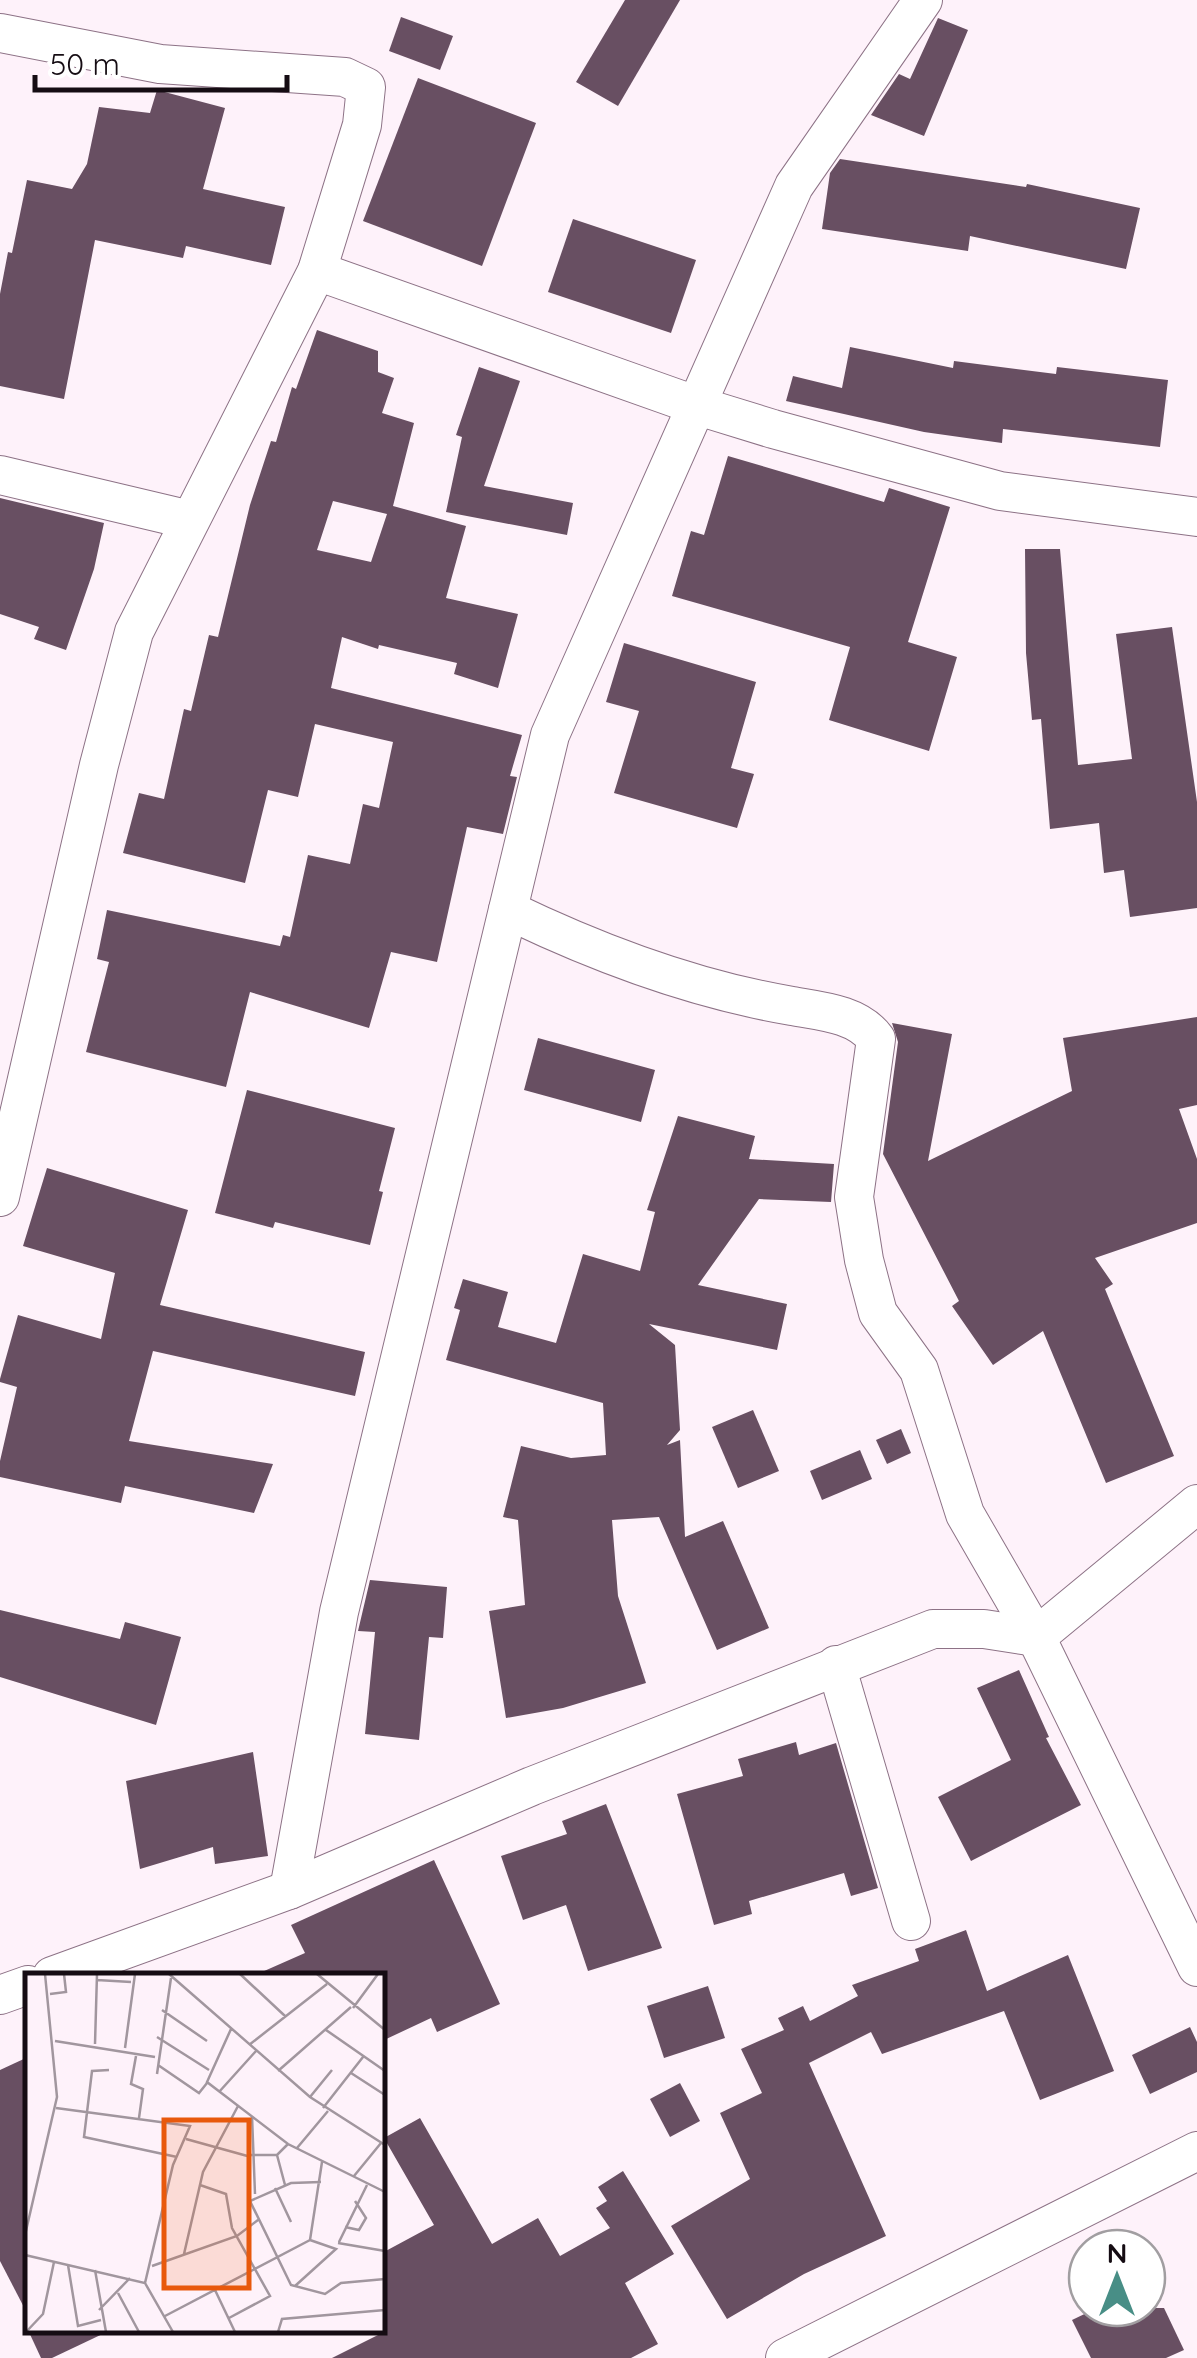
<svg xmlns="http://www.w3.org/2000/svg" width="1197" height="2358" viewBox="0 0 1197 2358" font-family="Quicksand,sans-serif">
<rect width="100%" height="100%" fill="#fef2fa"/>
<g fill="#684f62" fill-rule="evenodd">
<polygon points="625,0 680,0 618,106 576,82"/>
<polygon points="401,17 453,36 440,70 389,51"/>
<polygon points="938,18 968,30 924,136 871,115 899,74 910,79"/>
<polygon points="418,78 536,123 482,266 363,221"/>
<polygon points="157,90 225,108 203,189 285,207 271,265 186,246 183,258 95,240 64,399 0,386 0,294 8,252 12,253 27,180 72,189 87,164 99,107 150,113"/>
<polygon points="840,159 1026,187 1027,184 1140,208 1126,269 970,236 968,251 822,229 830,173"/>
<polygon points="573,219 696,260 671,333 548,292"/>
<path d="M 317,330 L 378,351 L 378,372 L 394,378 L 382,413 L 414,423 L 393,506 L 466,526 L 446,598 L 518,614 L 498,688 L 454,674 L 457,663 L 379,645 L 378,649 L 342,637 L 331,688 L 522,735 L 510,776 L 517,777 L 503,834 L 467,827 L 437,962 L 391,952 L 369,1028 L 250,992 L 226,1087 L 86,1052 L 109,962 L 97,959 L 107,910 L 280,946 L 283,935 L 290,937 L 308,855 L 350,864 L 363,804 L 379,808 L 393,742 L 315,724 L 298,797 L 268,790 L 245,883 L 123,853 L 139,793 L 164,799 L 184,709 L 191,711 L 209,635 L 218,637 L 250,505 L 271,441 L 276,442 L 292,387 L 296,389 ZM 333,501 L 387,514 L 371,562 L 317,550 Z"/>
<polygon points="850,347 953,368 954,361 1056,374 1057,367 1168,380 1160,447 1003,429 1002,443 924,432 786,401 793,376 842,388"/>
<polygon points="479,367 520,381 484,486 573,503 567,535 446,512 462,437 456,435"/>
<polygon points="728,456 884,502 889,488 950,507 908,642 957,657 929,751 829,720 850,647 672,596 691,531 704,535"/>
<polygon points="0,498 104,523 94,569 66,650 34,639 39,627 0,614"/>
<polygon points="1025,549 1060,549 1078,765 1132,759 1116,634 1172,627 1197,802 1197,908 1130,917 1124,870 1104,873 1099,823 1050,829 1041,719 1032,720 1026,653"/>
<polygon points="624,643 756,682 731,768 754,774 737,828 614,793 639,711 606,702"/>
<polygon points="1197,1017 1197,1105 1179,1109 1197,1159 1197,1223 1095,1258 1113,1284 1105,1289 1174,1456 1106,1483 1043,1331 993,1365 952,1306 959,1301 883,1154 898,1042 892,1023 952,1034 928,1161 1072,1091 1063,1038"/>
<polygon points="538,1038 655,1070 641,1122 524,1090"/>
<polygon points="247,1090 395,1128 379,1191 383,1192 370,1245 275,1222 273,1228 215,1213"/>
<polygon points="678,1116 755,1136 749,1159 834,1164 831,1202 759,1199 698,1285 787,1304 777,1350 649,1324 675,1345 680,1430 667,1445 680,1440 685,1537 723,1521 769,1628 717,1650 659,1517 612,1520 618,1596 646,1683 563,1708 506,1718 489,1611 525,1605 518,1520 503,1517 521,1446 571,1458 606,1455 603,1403 446,1360 460,1310 454,1308 463,1279 508,1292 498,1327 556,1343 583,1254 640,1271 655,1212 647,1210"/>
<polygon points="47,1168 188,1210 160,1305 365,1352 355,1396 153,1351 129,1441 273,1464 254,1513 125,1486 121,1503 0,1477 0,1461 17,1387 0,1382 0,1379 18,1315 101,1339 115,1273 23,1246"/>
<polygon points="753,1410 779,1471 738,1488 712,1427"/>
<polygon points="901,1429 911,1453 887,1464 876,1440"/>
<polygon points="860,1450 872,1479 822,1500 810,1471"/>
<polygon points="370,1580 447,1587 443,1638 429,1637 419,1740 365,1734 375,1632 358,1631"/>
<polygon points="0,1610 120,1639 125,1622 181,1637 156,1725 0,1677"/>
<polygon points="1019,1670 1049,1737 1046,1738 1081,1805 971,1861 938,1797 1011,1760 977,1688"/>
<polygon points="796,1742 799,1755 836,1743 878,1888 851,1896 844,1873 749,1901 752,1914 714,1925 677,1794 743,1776 738,1759"/>
<polygon points="253,1752 268,1856 215,1864 213,1847 140,1869 126,1781"/>
<polygon points="606,1804 662,1948 588,1971 566,1905 523,1920 501,1856 567,1834 562,1821"/>
<polygon points="434,1860 500,2004 437,2032 431,2018 382,2041 382,1976 253,1976 305,1953 291,1925"/>
<polygon points="966,1930 987,1991 1068,1955 1114,2071 1040,2100 1004,2011 882,2054 871,2032 809,2063 886,2236 804,2274 727,2319 671,2226 750,2179 720,2113 762,2093 741,2049 784,2030 778,2018 803,2006 810,2021 858,1996 852,1985 919,1961 915,1949"/>
<polygon points="708,1986 725,2038 664,2058 647,2006"/>
<polygon points="1190,2027 1197,2042 1197,2072 1150,2094 1132,2055"/>
<polygon points="28,2057 28,2315 0,2261 0,2070"/>
<polygon points="680,2083 700,2121 670,2137 650,2099"/>
<polygon points="420,2118 492,2244 538,2218 560,2256 610,2228 596,2208 607,2201 598,2187 623,2171 674,2254 625,2283 658,2344 631,2358 332,2358 382,2333 382,2253 434,2225 384,2138"/>
<polygon points="1097,2308 1164,2308 1184,2350 1166,2358 1091,2358 1072,2320"/>
<polygon points="28,2330 111,2330 52,2358 41,2358"/>
</g>
<g fill="none" stroke-linecap="round" stroke-linejoin="round">
<g stroke="#8d7286" stroke-width="40">
<g id="minor">
<polyline points="0,33 160,64 345,77 366,87 362,125 317,271 134,632 99,765 0,1197"/>
<polyline points="317,271 695,405 773,429 1000,491 1197,517"/>
<polyline points="0,475 190,520"/>
<path d="M 508,910 C 599,954 692,989 792,1006 C 821,1011 858,1014 876,1039 L 854,1197 L 864,1260 L 878,1313 L 919,1370 L 965,1514 L 1036,1637 L 1197,1967"/>
<polyline points="836,1665 911,1921"/>
<polyline points="289,1890 339,1612 550,735 794,186 923,0"/>
<polyline points="52,1976 289,1890 532,1786 933,1629 984,1629 1036,1637 1197,1504"/>
<polyline points="0,1995 28,1985"/>
<polyline points="785,2358 1197,2151"/>
</g>
</g>
<use href="#minor" stroke="#fff" stroke-width="38"/>
</g>
<g transform="translate(25 1973)">
<rect width="360" height="360" fill="#fef2fa"/>
<path fill="none" stroke="#a1969e" stroke-width="2.5" d="M 144,1 L 285,124 L 360,172M 215,1 L 260,43M 292,1 L 360,57M 72,7 L 106,9M 25,21 L 41,19 L 39,1M 328,35 L 353,1M 137,37 L 182,68M 206,56 L 182,109 L 263,171 L 360,219M 301,57 L 360,98M 132,64 L 184,97M 30,68 L 130,84M 70,71 L 72,1M 224,72 L 302,11M 100,75 L 110,1M 111,83 L 106,111 L 118,116 L 114,145M 133,92 L 174,120 L 182,110M 84,97 L 67,98 L 59,164 L 152,184M 253,98 L 326,34M 326,100 L 360,122M 132,101 L 146,5M 194,119 L 231,78M 285,124 L 307,97M 31,135 L 165,153 L 148,192 L 120,310M 298,135 L 338,84M 227,143 L 230,221M 161,166 L 226,184M 272,175 L 303,138M 226,182 L 252,182 L 263,171M 252,182 L 260,212M 329,203 L 356,170M 296,209 L 266,210 L 225,228 L 266,312 L 300,321 L 316,310 L 360,306M 175,212 L 201,221 L 207,255 L 245,323 L 204,345M 250,215 L 266,249M 320,254 L 334,257 L 341,245 L 330,228M 0,262 L 32,124 L 20,1M 314,269 L 342,212M 313,270 L 360,278M 159,281 L 178,199 L 213,133M 0,282 L 120,310 L 148,359M 43,292 L 53,353 L 76,347M 127,293 L 212,263 L 233,247M 70,297 L 81,359M 270,313 L 311,276 L 285,267M 190,317 L 210,359M 93,320 L 114,359M 74,337 L 105,305M 140,343 L 285,267 L 297,189M 1,359 L 18,341 L 29,289M 253,359 L 257,346 L 360,337"/>
<path fill="#e8590c" fill-opacity="0.15" stroke="#e8590c" stroke-width="5" d="M 139,147 L 224,147 L 224,315 L 139,315 Z"/>
<rect width="360" height="360" fill="none" stroke="#150c13" stroke-width="5"/>
</g>
<g transform="translate(1117 2278)"><circle r="48" fill="#ffffff" stroke="#a19ea1" stroke-width="2.5"/>
<path d="M0-8L18 38L0 25L-18 38Z" fill="#488e86"/>
<text y="-15" font-size="28" font-weight="bold" text-anchor="middle" fill="#150c13">N</text>
</g>
<path d="M35 75v15h252v-15" fill="none" stroke="#150c13" stroke-width="5"/>
<text x="50" y="75" font-size="30" fill="#150c13" stroke="#ffffff" stroke-width="8" paint-order="stroke">50 m</text>
</svg>
